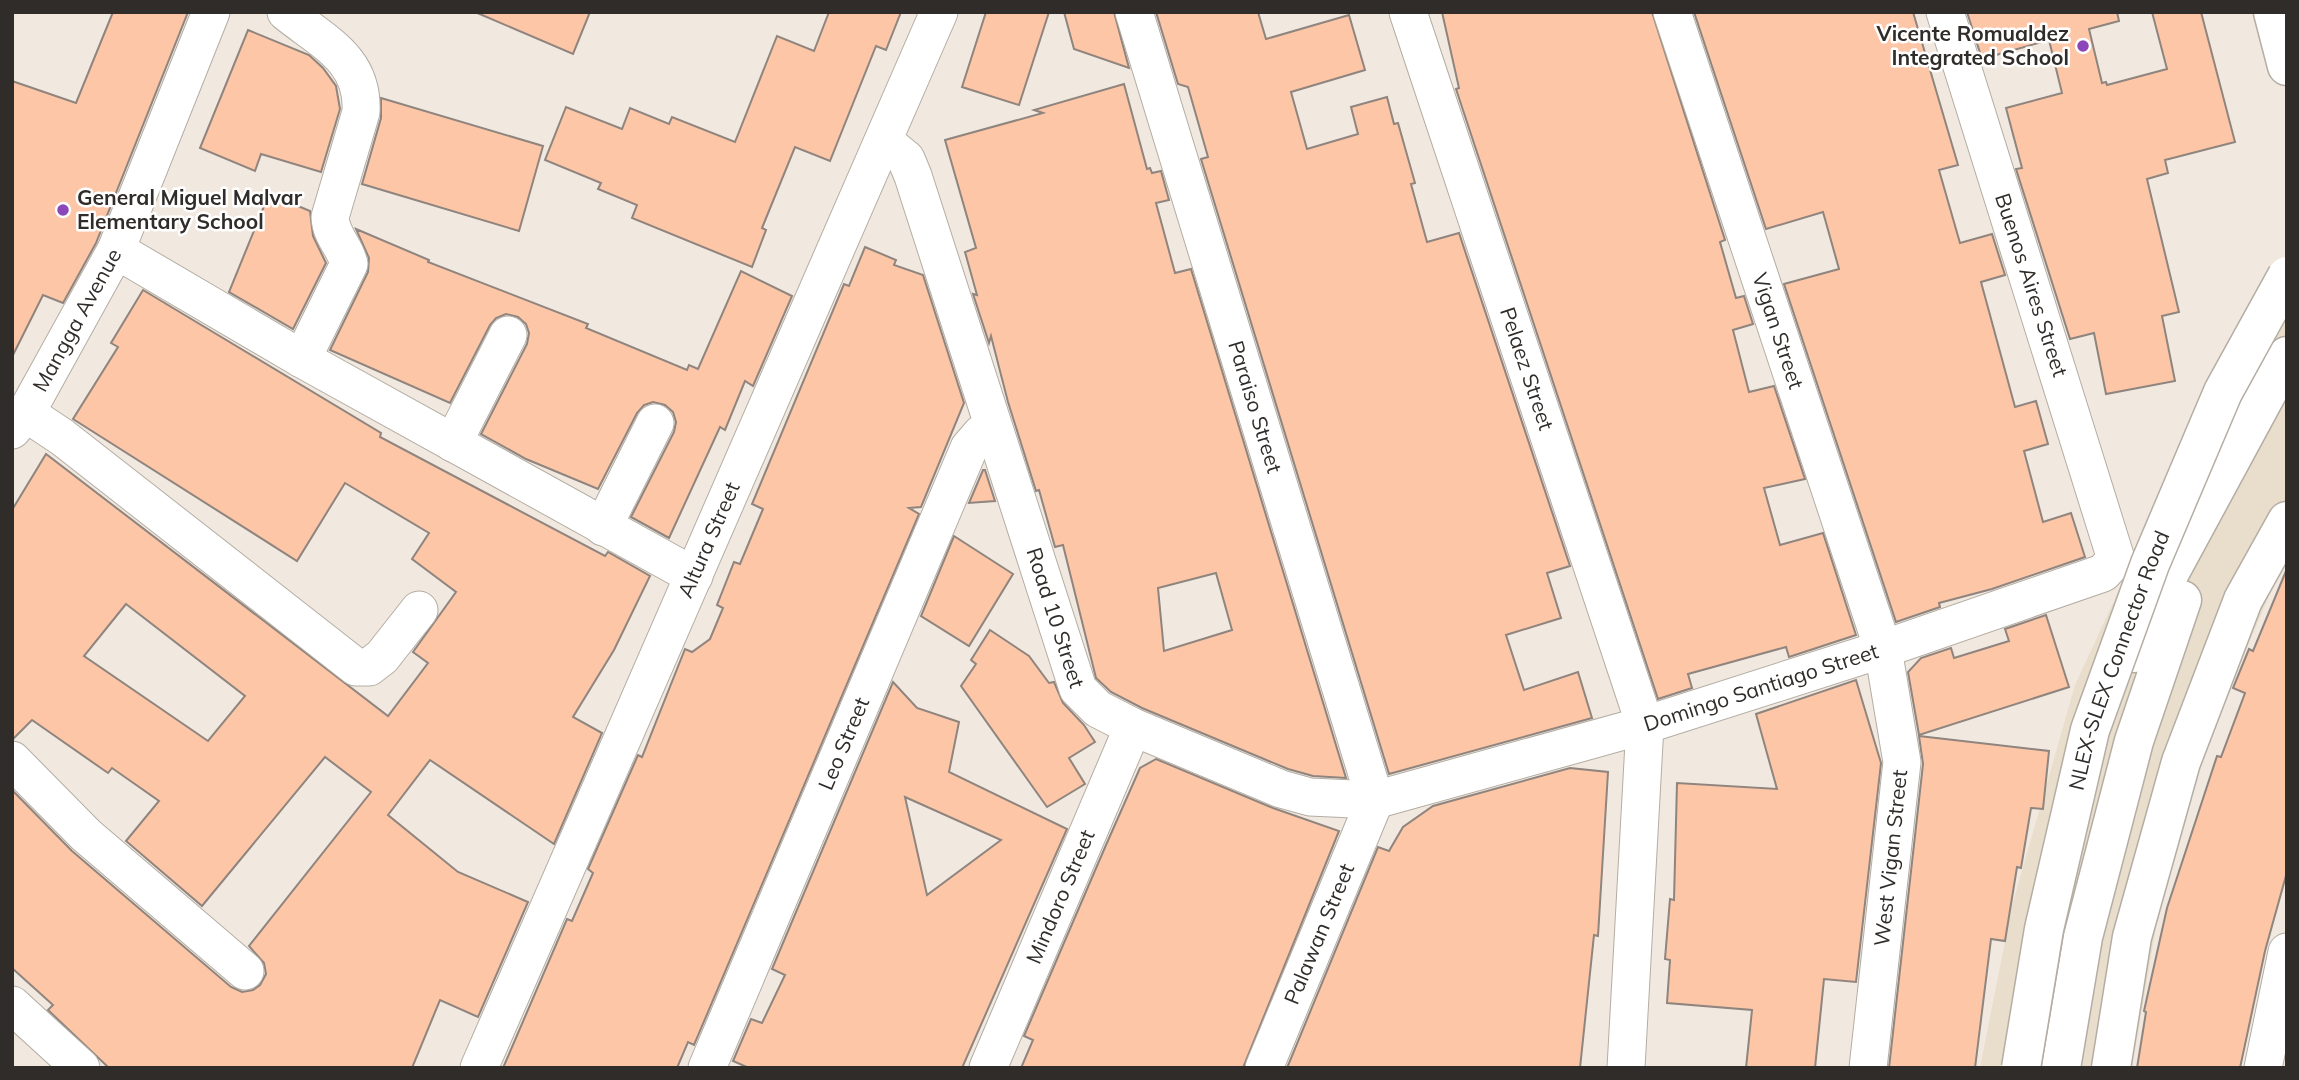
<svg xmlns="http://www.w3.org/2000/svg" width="2299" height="1080" viewBox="0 0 2299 1080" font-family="Mulish,sans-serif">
<rect width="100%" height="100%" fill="#f1e9df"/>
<polygon fill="#e9ddcc" points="2287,295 2287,554 2210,734 2165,875 2132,1068 1980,1068 2012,906 2075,685 2146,532"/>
<g fill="#fcc6a7" stroke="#8f847e" stroke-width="2" fill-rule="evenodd">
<polygon points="113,12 188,12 96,243 63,303 43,295 12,357 12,81 76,103"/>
<polygon points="475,12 590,12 573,54"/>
<polygon points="829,12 901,12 886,50 876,46 830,161 795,147 762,228 766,230 752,267 632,218 637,205 598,189 601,183 545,160 566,107 622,129 630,108 669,124 672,117 735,142 777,36 814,51"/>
<polygon points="986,12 1049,12 1019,105 962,87"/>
<polygon points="1064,12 1114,12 1129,68 1074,49"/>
<polygon points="1156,12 1258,12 1266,39 1349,15 1365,70 1291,92 1307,149 1358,134 1351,107 1387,97 1394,124 1398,123 1415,183 1411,184 1427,242 1459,233 1570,566 1547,573 1561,618 1506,635 1524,690 1578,672 1592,718 1389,774 1201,159 1208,157 1188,87 1178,84"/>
<polygon points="1442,12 1652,12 1725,240 1720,242 1736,298 1744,296 1753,324 1733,330 1749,392 1774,386 1805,479 1764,488 1780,545 1823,533 1856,635 1789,657 1786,647 1688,674 1692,688 1658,699 1456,89 1459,88"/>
<polygon points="1694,12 1913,12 1958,165 1939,170 1960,243 1992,234 2005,275 1981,282 2015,407 2036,401 2048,444 2024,451 2043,522 2071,513 2085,557 1992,589 1939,603 1940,607 1896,622 1784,284 1839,269 1823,212 1766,229"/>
<polygon points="1967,12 2117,12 2119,21 2089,29 2102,83 2106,82 2107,85 2167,69 2152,12 2201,12 2235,142 2165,160 2168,173 2147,179 2179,312 2162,316 2175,381 2106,394 2094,333 2070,339 2016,169 2022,168 2006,108 2062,93 2049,40 1982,59"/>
<polygon points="248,30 309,55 323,68 336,86 340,109 321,172 261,154 255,171 200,148"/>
<path d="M 1124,84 L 1147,169 L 1150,168 L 1152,173 L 1161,171 L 1169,200 L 1156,203 L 1175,273 L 1191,269 L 1346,778 L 1313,776 L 1288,769 L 1142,708 L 1111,692 L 1096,678 L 1063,545 L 1055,547 L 1039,490 L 1036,491 L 1008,402 L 991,336 L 989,343 L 973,294 L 977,295 L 965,252 L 976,248 L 945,140 L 1043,113 L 1034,110 ZM 1216,573 L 1232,630 L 1164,651 L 1158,588 Z"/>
<polygon points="381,98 543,146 519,231 362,184 381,118"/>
<polygon points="269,194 310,211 313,236 326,263 293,329 229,292"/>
<polygon points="356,229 429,260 428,262 588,324 586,328 687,370 689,365 698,369 741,271 792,296 753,386 745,381 725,430 720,427 669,538 631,517 674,432 676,422 673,412 665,405 653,402 644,405 637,413 598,489 526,459 481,434 527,344 529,333 526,324 518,317 506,314 496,318 490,325 450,403 330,350 368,272 369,258"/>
<polygon points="865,247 896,260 894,265 923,275 964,403 921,507 909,508 919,514 694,1045 688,1042 677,1068 503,1068 567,919 572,921 593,873 588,869 638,755 642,757 685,649 692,652 710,639 723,608 717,605 734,562 740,564 763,509 752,504 844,284 849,286"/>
<path d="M 143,290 L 381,433 L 380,437 L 605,556 L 608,552 L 650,576 L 614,650 L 573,717 L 602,733 L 554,844 L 430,760 L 388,815 L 458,872 L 528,902 L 478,1017 L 440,1000 L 412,1068 L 109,1068 L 48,1010 L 53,1005 L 12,968 L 12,790 L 72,851 L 231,987 L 242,992 L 253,990 L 260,985 L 266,974 L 264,963 L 249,946 L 371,792 L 325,757 L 202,906 L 126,841 L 159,801 L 112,768 L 108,773 L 32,720 L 12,740 L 12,510 L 46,454 L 388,716 L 428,663 L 413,652 L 456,592 L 412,559 L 429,533 L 345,483 L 297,561 L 73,419 L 118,347 L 111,343 ZM 126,604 L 245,696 L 208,741 L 84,656 Z"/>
<polygon points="983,470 985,470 995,501 969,503"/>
<polygon points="954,536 1013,574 969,646 921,616"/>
<polygon points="2286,571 2287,872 2265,951 2240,1068 2137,1068 2146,1012 2144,1011 2167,908 2217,756 2221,757 2245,693 2233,688 2249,649 2253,651"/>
<polygon points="2046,615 2069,687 1919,735 1908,672 1921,658 1951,648 1954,658 2009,641 2005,629"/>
<polygon points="990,630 1029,656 1049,683 1054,682 1063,703 1084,725 1095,742 1069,758 1085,784 1047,807 961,686 976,664 971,660"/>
<polygon points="1856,680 1881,763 1856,982 1824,979 1815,1068 1746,1068 1752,1010 1667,1003 1670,960 1665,959 1670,899 1674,900 1677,783 1777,789 1756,714"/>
<path d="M 893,682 L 917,708 L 959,722 L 949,772 L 1067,829 L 962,1068 L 749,1068 L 733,1061 L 751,1019 L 762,1023 L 785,975 L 772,969 ZM 905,797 L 1001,840 L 927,895 Z"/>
<polygon points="1919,736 2049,751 2043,809 2031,808 2021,868 2017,867 2005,941 1991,939 1975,1068 1889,1068 1923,764"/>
<polygon points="1156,759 1273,808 1339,831 1243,1068 1021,1068 1033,1040 1024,1036 1106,845 1140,768"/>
<polygon points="1570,768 1608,772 1598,936 1594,935 1580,1068 1287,1068 1378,847 1389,851 1403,827 1433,806"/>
</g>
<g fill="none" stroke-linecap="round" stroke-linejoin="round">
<g stroke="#b4ada3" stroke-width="39">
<g id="minor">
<path d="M 286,12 C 323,42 364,59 361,112 L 330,217 C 331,237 345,246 349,264 L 302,359"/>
<path id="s1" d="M 1134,12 L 1375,800"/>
<path id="s2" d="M 1408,12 L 1645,725 L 1626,1068"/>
<path id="s3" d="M 1672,12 L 1883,649 L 1902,762 L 1868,1068"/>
<path id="s4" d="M 884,141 L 906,159 L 913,176 L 1078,689 L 1098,709 L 1133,727 L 1281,789 L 1310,797 L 1375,800 L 1645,725 L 1883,649 L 2103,573 L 2116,559 L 1945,12"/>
<polyline points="116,250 302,359 694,576"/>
<polyline points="26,413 62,437 356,667 369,667 382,657 419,610"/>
<path id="s5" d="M 12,430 L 26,413 L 116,250 L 211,12"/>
<polyline points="453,443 508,335"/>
<polyline points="603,527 655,423"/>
<polyline points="12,760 86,835 245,971"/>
<polyline points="12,1005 81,1068"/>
<path id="s6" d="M 479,1068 L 939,12"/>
<path id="s7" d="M 707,1068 L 969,448 L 981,434 L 993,430"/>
<path id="s8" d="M 988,1068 L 1133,727"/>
<path id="s9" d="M 1264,1068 L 1375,800"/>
<polyline points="2263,1068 2287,952"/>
</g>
</g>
<g stroke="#b4ada3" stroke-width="41">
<polyline id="major" points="2273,12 2287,66"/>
</g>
<g stroke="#b4ada3" stroke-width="41">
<g id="highway">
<polyline points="2134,653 2169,574 2287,356"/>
<polyline points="2061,1068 2083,937 2134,741 2182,600"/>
<polyline points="2111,1068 2132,937 2181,762 2243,600 2287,521"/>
</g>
</g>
<use href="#minor" stroke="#fff" stroke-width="37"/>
<use href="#major" stroke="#fff" stroke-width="38"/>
<use href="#highway" stroke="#fff" stroke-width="38"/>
<g stroke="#b4ada3" stroke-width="41" stroke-linecap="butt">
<g id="highway-bridge">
<path id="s10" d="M 2021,1068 L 2044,929 L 2090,730 L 2150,564 L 2223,392 L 2287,276"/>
</g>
</g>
<use href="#highway-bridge" stroke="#fff" stroke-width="38"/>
</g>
<g fill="#8b46b9" stroke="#fff" stroke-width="2.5">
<circle cx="2083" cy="46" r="7"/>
<circle cx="63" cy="210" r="7"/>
</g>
<g text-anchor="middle" stroke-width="5" stroke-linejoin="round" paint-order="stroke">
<g font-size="21" font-weight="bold" fill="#2f2c29" stroke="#fff" text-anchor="end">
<text x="2069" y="41">Vicente Romualdez<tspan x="2069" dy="24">Integrated School</tspan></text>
<text x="77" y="205" text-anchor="start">General Miguel Malvar<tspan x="77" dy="24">Elementary School</tspan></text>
</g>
<g font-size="21" fill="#2f2c29" stroke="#fff">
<text transform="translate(2031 285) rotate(72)" y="7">Buenos Aires Street</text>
<text dy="7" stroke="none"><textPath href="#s5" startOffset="128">Mangga Avenue</textPath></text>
<text dy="7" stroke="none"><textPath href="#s3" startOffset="336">Vigan Street</textPath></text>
<text dy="7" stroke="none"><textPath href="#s2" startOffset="376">Pelaez Street</textPath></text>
<text dy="7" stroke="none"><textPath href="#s1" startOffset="413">Paraiso Street</textPath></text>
<text dy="7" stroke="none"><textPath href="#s6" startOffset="576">Altura Street</textPath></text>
<text dy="7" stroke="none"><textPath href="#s4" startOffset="511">Road 10 Street</textPath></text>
<text dy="7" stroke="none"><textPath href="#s10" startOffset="420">NLEX-SLEX Connector Road</textPath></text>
<text dy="7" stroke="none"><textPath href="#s4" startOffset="1311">Domingo Santiago Street</textPath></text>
<text dy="7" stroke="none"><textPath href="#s7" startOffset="352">Leo Street</textPath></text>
<text transform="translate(1891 858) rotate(-84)" y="7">West Vigan Street</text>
<text dy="7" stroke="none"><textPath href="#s8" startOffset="186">Mindoro Street</textPath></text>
<text dy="7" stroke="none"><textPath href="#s9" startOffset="145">Palawan Street</textPath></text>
</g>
</g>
<rect width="2299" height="1080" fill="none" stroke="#2f2c29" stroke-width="28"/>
</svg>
